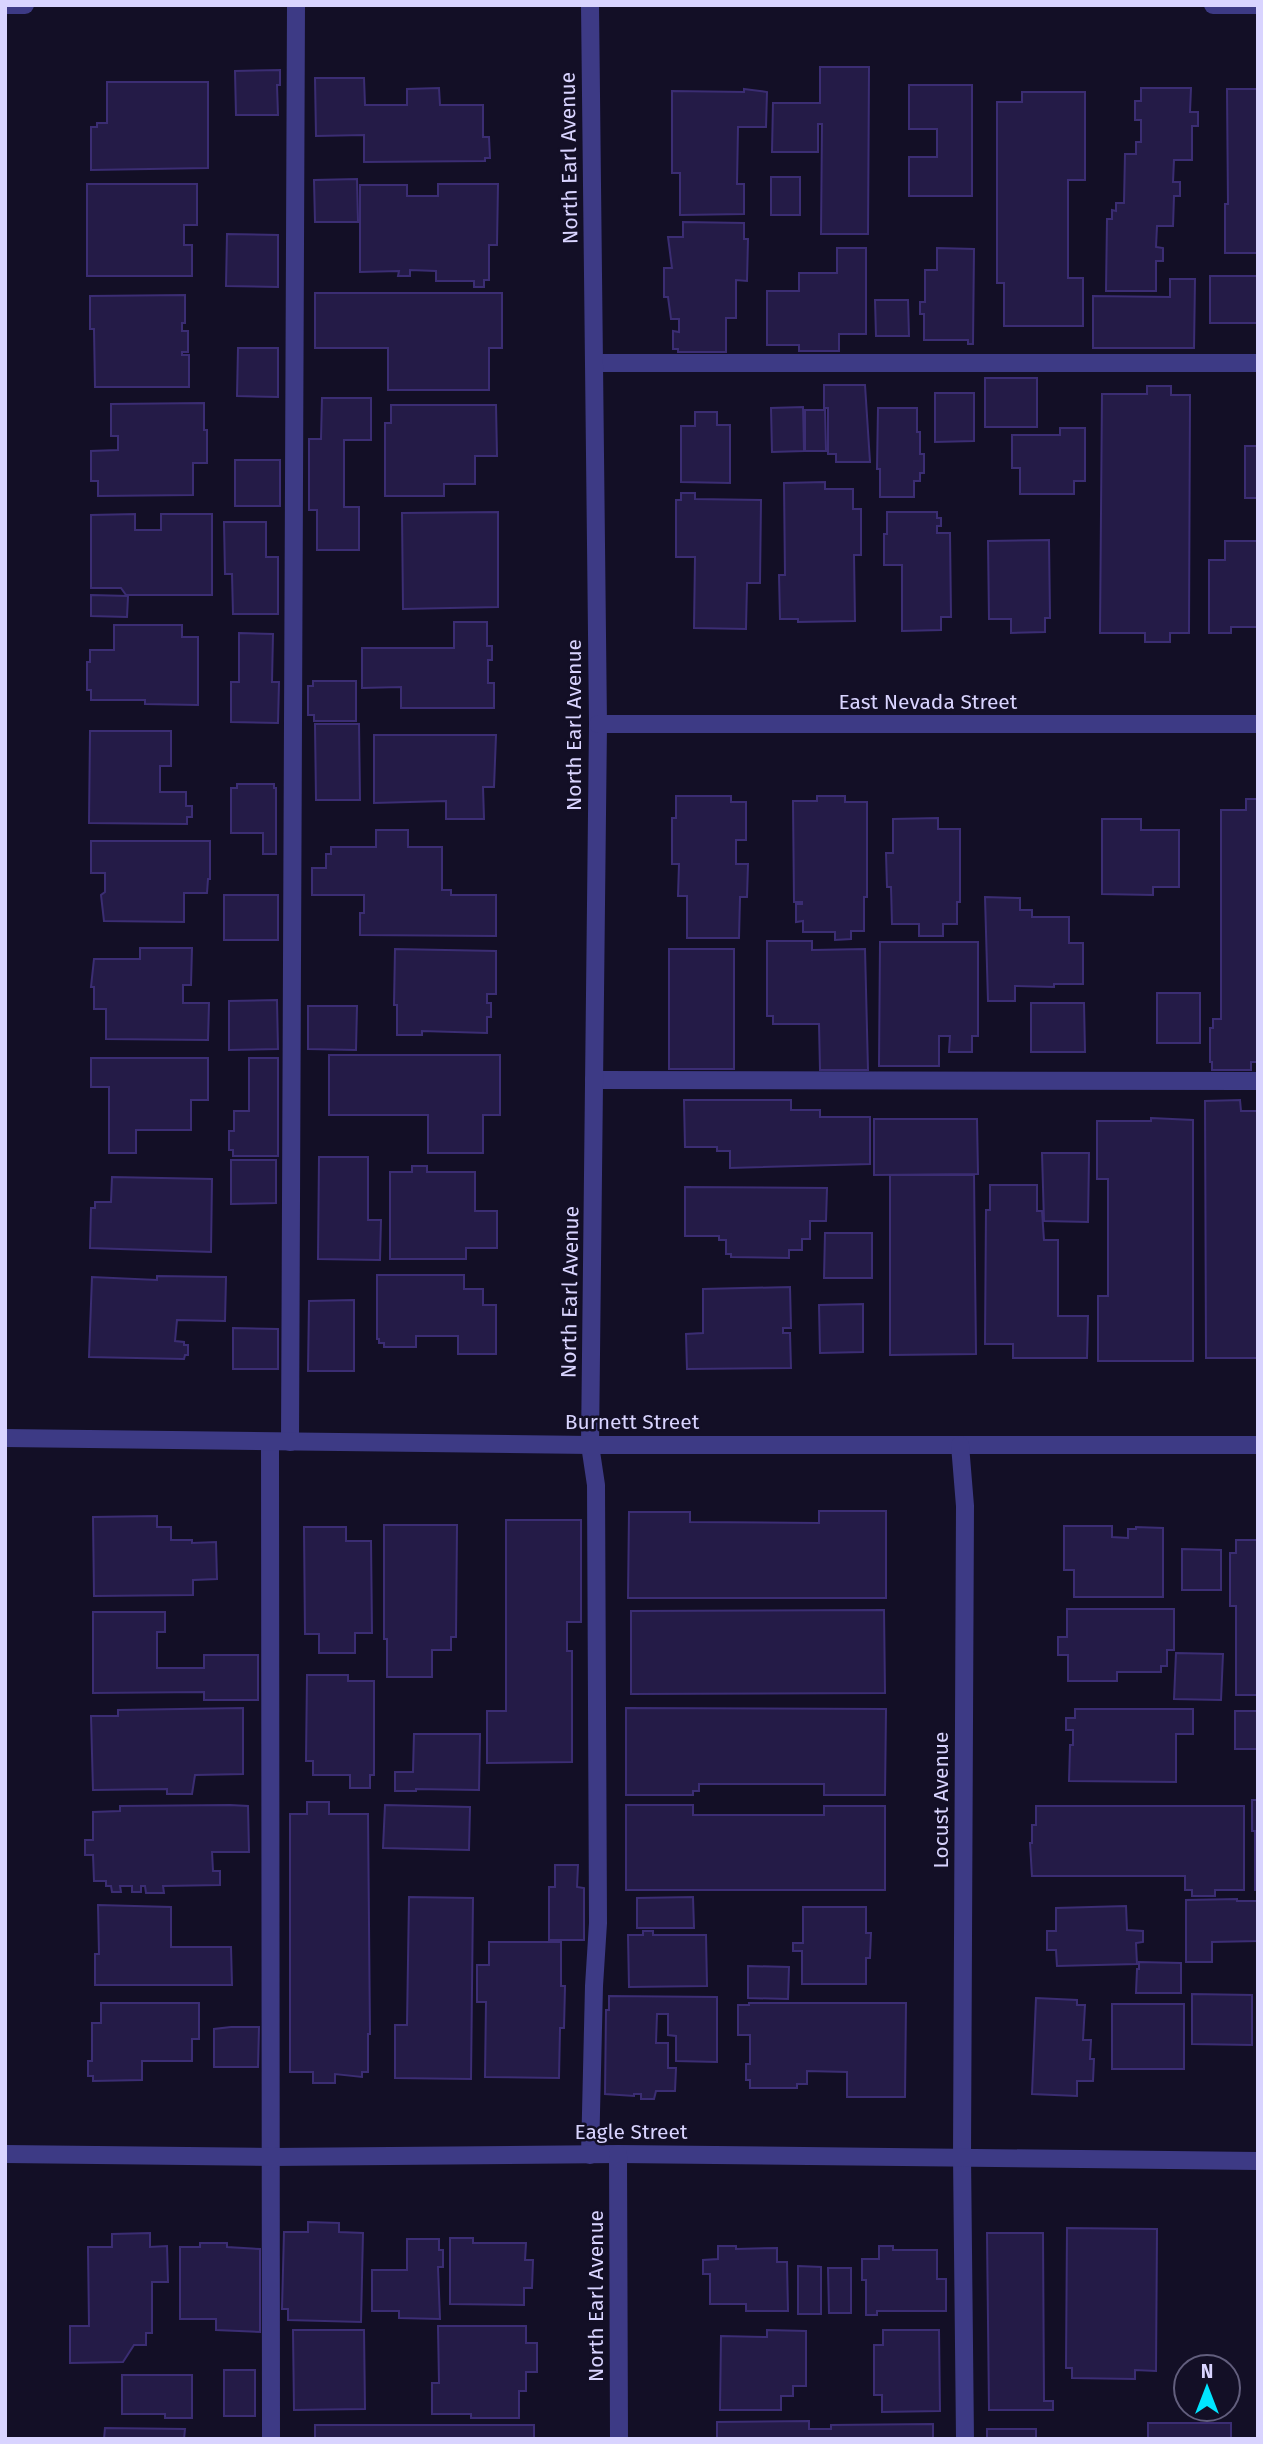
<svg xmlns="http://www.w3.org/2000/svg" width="1263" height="2444" viewBox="0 0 1263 2444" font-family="'Fira Sans',sans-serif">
<rect width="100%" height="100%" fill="#130f26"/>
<g fill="#241b47" stroke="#3b2d73" stroke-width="2">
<polygon points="820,67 869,67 868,234 821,234 822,124 818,124 818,152 772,152 773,103 820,103"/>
<polygon points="280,70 280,85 277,85 278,115 236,115 235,71"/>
<polygon points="315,78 364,78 365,105 407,105 407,89 439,88 440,105 483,105 483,137 489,137 490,158 485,158 485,161 364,162 364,135 316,136"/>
<polygon points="107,82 208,82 208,168 91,170 91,127 97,127 97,123 107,123"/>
<polygon points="909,85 972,85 972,196 909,196 909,157 937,157 937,129 909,129"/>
<polygon points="1141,88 1191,88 1190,112 1198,112 1198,126 1192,126 1192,160 1174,160 1173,182 1180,182 1180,196 1174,196 1173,226 1157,226 1156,247 1163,248 1163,261 1156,261 1156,291 1106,291 1107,219 1112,219 1112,210 1116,211 1116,203 1124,203 1125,154 1136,154 1136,142 1141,142 1141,120 1135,120 1135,101 1141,101"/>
<polygon points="744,89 767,92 766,127 738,127 737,184 744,184 744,214 680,215 680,173 672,173 672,91 744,92"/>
<polygon points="1227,89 1258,89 1258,253 1225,253 1225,204 1228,204"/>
<polygon points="1022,92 1085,92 1085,180 1068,180 1068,278 1083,278 1083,326 1004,326 1004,283 997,283 997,102 1022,102"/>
<rect x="771" y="177" width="29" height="38"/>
<polygon points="357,179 358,222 315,222 314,180"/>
<polygon points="87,184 197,184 197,225 184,225 184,245 192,245 192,276 87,276"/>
<polygon points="438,184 498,184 497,245 489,245 489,280 484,280 484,287 474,287 474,281 436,281 436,271 410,270 410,276 398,276 399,271 360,272 360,185 407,185 407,196 438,196"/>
<polygon points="683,222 744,223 744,239 748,239 747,281 736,280 736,318 726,318 726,352 678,352 678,349 673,349 673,331 679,332 679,319 671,319 668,297 664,297 664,268 672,268 668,237 683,237"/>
<polygon points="227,234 278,235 278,287 226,286"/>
<polygon points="837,248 866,248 866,334 839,334 839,351 799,351 799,345 767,345 767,291 799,291 799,273 837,273"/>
<polygon points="937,248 974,249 973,344 968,344 968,340 924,340 924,314 920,314 920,302 925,302 925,270 937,270"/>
<rect x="1210" y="276" width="48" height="47"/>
<polygon points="1170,279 1195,279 1194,348 1093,348 1093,296 1170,297"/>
<polygon points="315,293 502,293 502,348 489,348 489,390 388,390 388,348 315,348"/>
<polygon points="185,295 185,323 182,323 182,331 188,331 188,352 182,352 182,355 189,355 189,387 95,387 94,329 90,329 90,296"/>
<polygon points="875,300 908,300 909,336 876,336"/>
<polygon points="238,348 278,348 278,397 237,396"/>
<rect x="985" y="378" width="52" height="49"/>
<polygon points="824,385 865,385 870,462 836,462 836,454 828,454 828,408 824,408"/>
<polygon points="1147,386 1171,386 1171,395 1190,395 1189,633 1170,633 1170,642 1145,642 1145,633 1100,633 1102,394 1147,394"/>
<polygon points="935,393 974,393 974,441 935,442"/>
<polygon points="322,398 371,398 371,440 344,440 344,507 359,507 359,550 317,550 317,510 309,510 309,439 321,439"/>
<polygon points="204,403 204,430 207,430 207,463 193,463 193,495 98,496 98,481 91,481 91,451 118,450 118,436 111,436 111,404"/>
<polygon points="391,405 496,405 497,456 475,456 475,484 444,484 444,496 385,496 385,423 391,423"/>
<polygon points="803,407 804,451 772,452 771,408"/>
<polygon points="878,408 917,408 917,432 920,432 920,454 924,454 924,473 920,473 920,481 914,481 914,497 880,497 880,469 877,469"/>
<polygon points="805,410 825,410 826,451 805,451"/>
<polygon points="695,412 717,412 717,425 730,425 730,483 681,482 681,426 695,426"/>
<polygon points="1060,428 1085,428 1085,481 1074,481 1074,494 1020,494 1020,468 1012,468 1012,435 1060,435"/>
<rect x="1245" y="446" width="13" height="52"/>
<rect x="235" y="460" width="45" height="46"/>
<polygon points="825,482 825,489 853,489 853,509 861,509 861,555 854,555 855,621 798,622 798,619 780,619 779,575 785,575 784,483"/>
<polygon points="681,493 695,493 695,499 761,500 760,583 747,583 746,629 694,628 695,557 676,557 676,500 681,500"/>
<polygon points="498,512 498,607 403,609 402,513"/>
<polygon points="887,512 937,512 937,518 941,518 941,526 937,526 937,533 950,533 951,617 941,617 941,630 902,631 902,565 884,565 884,534 887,534"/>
<polygon points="135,514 135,530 161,530 161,514 212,514 212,595 126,595 121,588 91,588 91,515"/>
<polygon points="224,522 266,522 266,557 278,557 278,614 233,614 232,574 225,574"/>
<polygon points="1049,540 1050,618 1045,618 1045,632 1011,633 1011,619 989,619 988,541"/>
<polygon points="1225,541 1258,541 1258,627 1231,627 1231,633 1209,633 1209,560 1225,560"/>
<polygon points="91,595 128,596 127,617 91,616"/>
<polygon points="454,622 487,622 487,646 492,646 492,660 488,660 488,683 494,683 494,708 401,708 401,687 362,688 362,648 454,648"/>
<polygon points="114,625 182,625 182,637 198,637 198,705 145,704 145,700 91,700 91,690 87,690 87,662 90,662 90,650 114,650"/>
<polygon points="239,633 273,634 272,682 279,682 278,723 231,722 231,682 239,682"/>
<polygon points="313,681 356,681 356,721 314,721 314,715 308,715 308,686 313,686"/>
<polygon points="315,724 359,724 360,800 316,800"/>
<polygon points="90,731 171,731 171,766 160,766 160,792 186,792 186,806 192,806 192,817 187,817 187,824 89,823"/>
<polygon points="374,735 496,735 494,787 483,787 484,819 446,819 446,801 374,803"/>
<polygon points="237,784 274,784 274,788 276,788 276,854 263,854 263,833 231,833 231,788 237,788"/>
<polygon points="676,796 731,796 731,802 746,802 746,840 736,840 736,864 748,864 747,897 740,897 739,938 687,938 687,896 678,896 679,864 672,864 672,818 676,818"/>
<polygon points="817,796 845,796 845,802 867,802 867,897 864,897 864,931 851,931 851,939 835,940 835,932 803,932 803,921 796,922 796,904 802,904 802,902 794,902 793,801 817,801"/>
<polygon points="1246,799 1258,799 1258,1062 1251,1062 1251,1070 1212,1070 1212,1062 1210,1062 1210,1028 1213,1028 1213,1019 1221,1019 1221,810 1246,810"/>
<polygon points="938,818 938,829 960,829 960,902 957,902 957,924 943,924 943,936 919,936 919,924 892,924 891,887 887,887 886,853 893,853 893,819"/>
<polygon points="1102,819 1141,819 1141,830 1179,830 1179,887 1153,887 1153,895 1102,894"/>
<polygon points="376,830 408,830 408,847 442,847 442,890 451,890 451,895 496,895 496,936 360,935 360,913 364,913 364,895 312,895 312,868 326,868 326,854 331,854 331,847 376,847"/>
<polygon points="91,841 210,841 210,879 208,879 207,893 184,893 184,922 104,921 101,895 105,892 105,873 91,873"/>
<rect x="224" y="895" width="54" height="45"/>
<polygon points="985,897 1020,898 1020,910 1032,910 1032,917 1069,917 1069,943 1083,943 1083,984 1054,984 1054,987 1015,986 1015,1001 988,1001"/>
<polygon points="767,941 812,941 812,950 865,949 868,1070 820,1070 819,1024 773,1024 773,1016 767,1016"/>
<polygon points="880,942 978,942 978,1036 972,1036 972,1052 949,1052 950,1036 939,1036 939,1066 879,1066"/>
<polygon points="140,948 192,948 191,985 183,985 183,1003 209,1003 208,1040 106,1039 106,1009 94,1009 94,987 91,987 94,959 140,959"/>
<polygon points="395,949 496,951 496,994 487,994 487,1003 491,1003 491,1017 487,1017 487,1033 422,1031 422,1035 397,1035 397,1005 394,1005"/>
<rect x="669" y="949" width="65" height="120"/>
<rect x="1157" y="993" width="43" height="50"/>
<polygon points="277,1000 278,1049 229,1050 229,1001"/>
<polygon points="1031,1003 1084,1003 1085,1052 1031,1052"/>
<polygon points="308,1006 357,1006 356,1050 308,1049"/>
<polygon points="329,1055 500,1055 500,1115 483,1115 483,1153 428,1153 428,1115 329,1115"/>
<polygon points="91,1058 208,1058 208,1100 191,1100 191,1130 136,1130 136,1153 109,1153 109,1087 91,1087"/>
<polygon points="249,1058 278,1058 278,1156 233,1156 233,1150 229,1150 229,1131 234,1131 234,1111 249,1111"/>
<polygon points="684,1100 791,1100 791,1110 820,1110 820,1117 870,1117 870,1164 730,1168 730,1151 717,1151 717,1147 685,1147"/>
<polygon points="1240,1100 1241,1111 1258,1111 1258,1358 1206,1358 1205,1101"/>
<polygon points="1151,1118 1193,1120 1193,1361 1098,1361 1098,1296 1108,1296 1108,1179 1097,1179 1097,1121 1151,1121"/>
<polygon points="874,1119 977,1119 978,1174 874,1175"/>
<polygon points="1042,1153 1089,1153 1088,1222 1044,1221"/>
<polygon points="319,1157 368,1157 368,1220 381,1220 380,1260 318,1259"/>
<polygon points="231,1160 276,1160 276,1203 231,1204"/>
<polygon points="412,1166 427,1166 427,1172 475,1172 475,1211 497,1211 497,1248 466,1248 466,1259 390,1259 390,1172 412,1172"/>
<polygon points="890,1175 974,1175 976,1354 890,1355"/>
<polygon points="112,1177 212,1179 211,1252 90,1248 91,1208 95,1208 95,1202 111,1202"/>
<polygon points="990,1185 1037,1185 1037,1211 1042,1211 1044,1240 1058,1240 1058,1316 1088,1316 1087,1358 1013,1358 1013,1344 985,1344 986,1210 990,1210"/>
<polygon points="685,1187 827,1188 826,1221 810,1221 810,1239 802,1239 802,1250 789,1250 789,1258 731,1257 731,1254 726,1254 726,1240 719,1240 719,1236 685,1236"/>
<polygon points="825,1233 872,1233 872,1278 824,1278"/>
<polygon points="377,1275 464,1275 464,1289 483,1289 483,1305 496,1305 496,1354 458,1354 458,1336 416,1336 416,1347 384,1347 384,1343 379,1343 379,1339 377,1339"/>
<polygon points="157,1276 226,1277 225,1321 177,1320 175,1341 184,1342 184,1345 188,1345 188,1355 185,1355 184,1359 89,1357 92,1277 157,1280"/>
<polygon points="790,1287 791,1328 783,1328 783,1333 790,1333 791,1368 687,1369 686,1334 703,1333 703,1289"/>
<polygon points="354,1300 354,1371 308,1371 309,1301"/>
<polygon points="863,1304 863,1352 820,1353 819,1305"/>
<polygon points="233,1328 278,1329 278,1369 233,1369"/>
<polygon points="819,1511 886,1511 886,1598 628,1598 629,1512 690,1512 690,1522 819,1523"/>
<polygon points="157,1516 157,1527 171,1527 171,1540 192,1540 192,1543 216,1542 217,1579 193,1580 193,1595 94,1596 93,1517"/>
<polygon points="506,1520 581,1520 581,1622 567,1622 567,1651 572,1651 572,1762 487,1763 487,1711 506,1711"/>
<polygon points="384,1525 457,1525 456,1637 451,1637 451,1650 432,1650 432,1677 387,1677 387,1639 384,1639"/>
<polygon points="1064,1526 1112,1526 1112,1537 1128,1538 1128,1529 1136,1529 1136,1527 1163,1528 1163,1597 1074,1597 1074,1570 1064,1570"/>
<polygon points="304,1527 346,1527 346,1541 371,1541 372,1633 355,1633 355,1653 319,1653 319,1634 305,1634"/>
<polygon points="1236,1540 1258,1540 1258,1695 1236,1695 1236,1606 1230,1606 1230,1553 1236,1553"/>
<polygon points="1182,1549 1221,1550 1221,1590 1182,1590"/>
<polygon points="1067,1609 1174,1609 1174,1650 1167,1650 1167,1666 1161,1666 1161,1672 1117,1672 1117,1681 1068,1681 1068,1655 1058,1655 1058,1637 1067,1637"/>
<polygon points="884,1610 885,1693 631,1694 631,1611"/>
<polygon points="93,1612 165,1612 165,1632 157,1632 157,1668 204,1668 204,1655 258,1655 258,1700 204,1700 204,1692 93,1693"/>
<polygon points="1176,1653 1223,1654 1221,1700 1174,1699"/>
<polygon points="307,1675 348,1675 348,1681 374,1681 374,1775 370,1775 370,1788 350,1788 350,1775 313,1775 313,1761 306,1761"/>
<polygon points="243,1708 243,1774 195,1775 192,1794 167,1794 167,1789 93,1790 91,1716 118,1716 118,1710"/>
<polygon points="626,1708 886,1709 885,1795 824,1795 824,1784 699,1784 699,1791 693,1791 693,1795 626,1795"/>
<polygon points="1075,1709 1193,1709 1193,1734 1176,1734 1176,1782 1069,1781 1070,1745 1073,1745 1073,1730 1066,1730 1066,1718 1075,1718"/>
<rect x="1235" y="1711" width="23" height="38"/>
<polygon points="414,1734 480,1734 479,1790 416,1789 416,1791 395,1791 395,1772 413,1772"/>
<polygon points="1252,1800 1258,1800 1258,1890 1255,1890 1255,1831 1252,1831"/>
<polygon points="307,1802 329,1802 329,1814 368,1814 370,2034 368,2034 368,2072 362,2072 362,2077 335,2074 335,2083 313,2083 313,2072 290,2072 290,1814 307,1814"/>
<polygon points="230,1805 248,1806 249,1852 212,1852 213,1871 220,1871 220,1885 163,1886 164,1893 146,1893 145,1886 141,1886 141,1892 132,1892 132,1886 120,1886 121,1892 112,1892 111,1886 106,1886 106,1881 94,1881 93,1855 85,1855 85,1840 93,1840 93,1812 120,1811 120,1806"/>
<polygon points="385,1805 470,1807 469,1850 383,1848"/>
<polygon points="626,1805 693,1805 693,1815 824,1815 824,1806 885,1806 885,1890 626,1890"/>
<polygon points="1036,1806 1244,1806 1244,1890 1215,1890 1215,1896 1192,1896 1192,1890 1185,1890 1185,1876 1032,1876 1030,1843 1032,1843 1032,1825 1036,1825"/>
<polygon points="555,1865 578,1865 577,1887 584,1888 584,1940 549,1940 549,1887 555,1887"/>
<polygon points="409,1897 473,1898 471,2079 395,2078 395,2025 407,2025"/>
<polygon points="693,1897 694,1928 637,1928 637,1898"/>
<polygon points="1237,1899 1237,1901 1258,1901 1258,1941 1212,1942 1212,1962 1186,1962 1186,1900"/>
<polygon points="98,1905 171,1907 171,1947 231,1947 232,1985 95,1985 95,1954 99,1954"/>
<polygon points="1126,1906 1127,1930 1143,1931 1143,1942 1136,1943 1137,1964 1057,1966 1056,1950 1047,1950 1047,1931 1056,1931 1056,1908"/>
<polygon points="803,1907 866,1907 866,1933 871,1933 870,1958 866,1958 866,1984 802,1984 802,1951 793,1951 793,1943 803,1943"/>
<polygon points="643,1931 653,1931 653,1935 706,1935 707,1986 629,1987 628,1935 643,1935"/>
<polygon points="489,1942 561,1942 561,1986 565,1986 564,2028 560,2028 559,2078 485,2077 486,2002 477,2002 477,1965 489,1965"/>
<polygon points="1139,1962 1181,1963 1181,1993 1136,1993 1137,1969 1139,1969"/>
<polygon points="748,1966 789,1967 788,1999 748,1998"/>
<polygon points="1192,1994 1252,1995 1252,2045 1192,2044"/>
<polygon points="609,1996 717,1997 717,2062 676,2061 676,2036 668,2035 668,2014 657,2014 656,2043 668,2043 668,2068 676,2068 675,2091 656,2091 654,2099 641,2099 641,2094 634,2094 634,2096 605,2094 606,2010 609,2010"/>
<polygon points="1036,1998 1077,2000 1077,2005 1085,2005 1083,2040 1091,2040 1090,2059 1094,2059 1093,2081 1077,2081 1077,2096 1032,2094"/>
<polygon points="101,2003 199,2003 199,2039 192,2039 192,2061 142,2061 142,2080 93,2081 93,2076 88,2076 88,2061 92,2061 92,2023 101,2023"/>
<polygon points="749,2003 906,2003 905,2097 847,2097 847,2072 807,2071 807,2084 797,2084 797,2088 750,2088 750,2080 746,2080 746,2064 750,2064 750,2035 738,2035 738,2005 749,2005"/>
<rect x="1112" y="2004" width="72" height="65"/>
<polygon points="231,2027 259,2027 258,2067 214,2067 214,2029"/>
<polygon points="308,2222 339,2223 339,2232 363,2233 361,2322 288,2320 288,2309 282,2309 284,2232 308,2232"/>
<polygon points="1067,2228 1157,2229 1156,2371 1135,2370 1135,2379 1072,2378 1072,2368 1066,2368"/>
<polygon points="150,2233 150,2247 167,2246 168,2282 152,2282 152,2333 146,2333 146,2345 134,2345 123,2362 70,2363 70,2326 89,2326 88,2247 112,2247 112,2234"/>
<polygon points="987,2233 1043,2233 1044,2401 1053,2401 1053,2410 989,2410"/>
<polygon points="450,2238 473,2238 473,2243 526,2243 525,2260 533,2260 532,2288 524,2288 524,2305 450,2304"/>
<polygon points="407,2239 439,2239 439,2250 443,2250 443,2267 438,2267 440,2319 399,2318 399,2311 372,2311 372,2270 407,2270"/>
<polygon points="200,2243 227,2243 227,2247 260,2249 260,2332 216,2330 216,2319 180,2319 180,2247 200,2247"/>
<polygon points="718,2246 736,2246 736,2249 777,2248 777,2262 787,2262 788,2311 746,2311 746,2304 710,2304 710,2274 703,2274 703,2260 718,2259"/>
<polygon points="879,2246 893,2246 893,2250 937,2250 937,2279 946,2279 946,2311 877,2311 877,2315 866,2315 866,2280 862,2280 862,2259 879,2259"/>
<polygon points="798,2266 821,2267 821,2314 798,2314"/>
<polygon points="828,2268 851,2268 851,2313 829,2313"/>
<polygon points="438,2326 526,2326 526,2343 537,2343 537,2372 526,2372 526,2391 519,2391 519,2418 471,2418 471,2414 432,2414 432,2383 439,2383"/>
<polygon points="293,2330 364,2330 365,2409 294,2410"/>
<polygon points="767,2330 806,2331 806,2386 793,2386 793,2396 781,2396 781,2410 720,2410 721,2336 767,2337"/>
<polygon points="883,2330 939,2330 940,2411 882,2412 882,2395 874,2395 874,2345 883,2345"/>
<rect x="224" y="2370" width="31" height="46"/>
<polygon points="122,2375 192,2375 192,2418 165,2418 165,2414 122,2414"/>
<polygon points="809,2421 809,2429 831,2429 831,2425 933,2424 933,2439 717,2439 717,2422"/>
<rect x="1148" y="2423" width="83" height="16"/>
<rect x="315" y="2425" width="219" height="14"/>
<polygon points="105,2428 185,2429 184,2439 104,2439"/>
<rect x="987" y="2429" width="49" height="10"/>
</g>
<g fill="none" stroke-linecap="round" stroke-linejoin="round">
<g stroke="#3d3a85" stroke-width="18">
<polyline points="595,363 1258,363"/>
<polyline points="594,1080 1258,1081"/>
<polyline points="270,1442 271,2439"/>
<polyline points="290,1442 296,5"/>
<polyline points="590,1445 596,1485 598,1923 594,1986 590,2155"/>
<polyline points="962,2156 965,2439"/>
</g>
<g stroke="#3d3a85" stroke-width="18">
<polyline points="5,5 25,5"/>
<polyline points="590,5 598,724 590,1445"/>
<polyline points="1213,5 1258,5"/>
<polyline points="598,724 1258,724"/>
<polyline points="5,1438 590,1445 1258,1445"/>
<polyline points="960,1445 965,1506 962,2156"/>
<polyline points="5,2154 271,2157 618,2154 1258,2161"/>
<polyline points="618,2154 619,2439"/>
</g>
</g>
<g text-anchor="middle" stroke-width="5" stroke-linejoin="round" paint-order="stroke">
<g font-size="21" fill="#d9d4ff" stroke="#130f26">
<text transform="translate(569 158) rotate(-91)" y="7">North Earl Avenue</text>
<text x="928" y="709">East Nevada Street</text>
<text transform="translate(574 725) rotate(-90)" y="7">North Earl Avenue</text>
<text transform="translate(570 1292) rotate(-89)" y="7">North Earl Avenue</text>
<text x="632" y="1429">Burnett Street</text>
<text transform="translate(941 1800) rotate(-90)" y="7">Locust Avenue</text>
<text x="631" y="2139">Eagle Street</text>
<text transform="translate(596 2296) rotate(-90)" y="7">North Earl Avenue</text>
</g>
</g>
<rect width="1263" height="2444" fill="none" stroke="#d9d4ff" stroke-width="14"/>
<g transform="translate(1207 2388)"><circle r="33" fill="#130f26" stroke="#625e7d" stroke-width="2"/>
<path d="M0-5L12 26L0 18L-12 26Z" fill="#00e5ff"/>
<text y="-10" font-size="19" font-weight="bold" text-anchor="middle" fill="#d9d4ff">N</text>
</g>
</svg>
